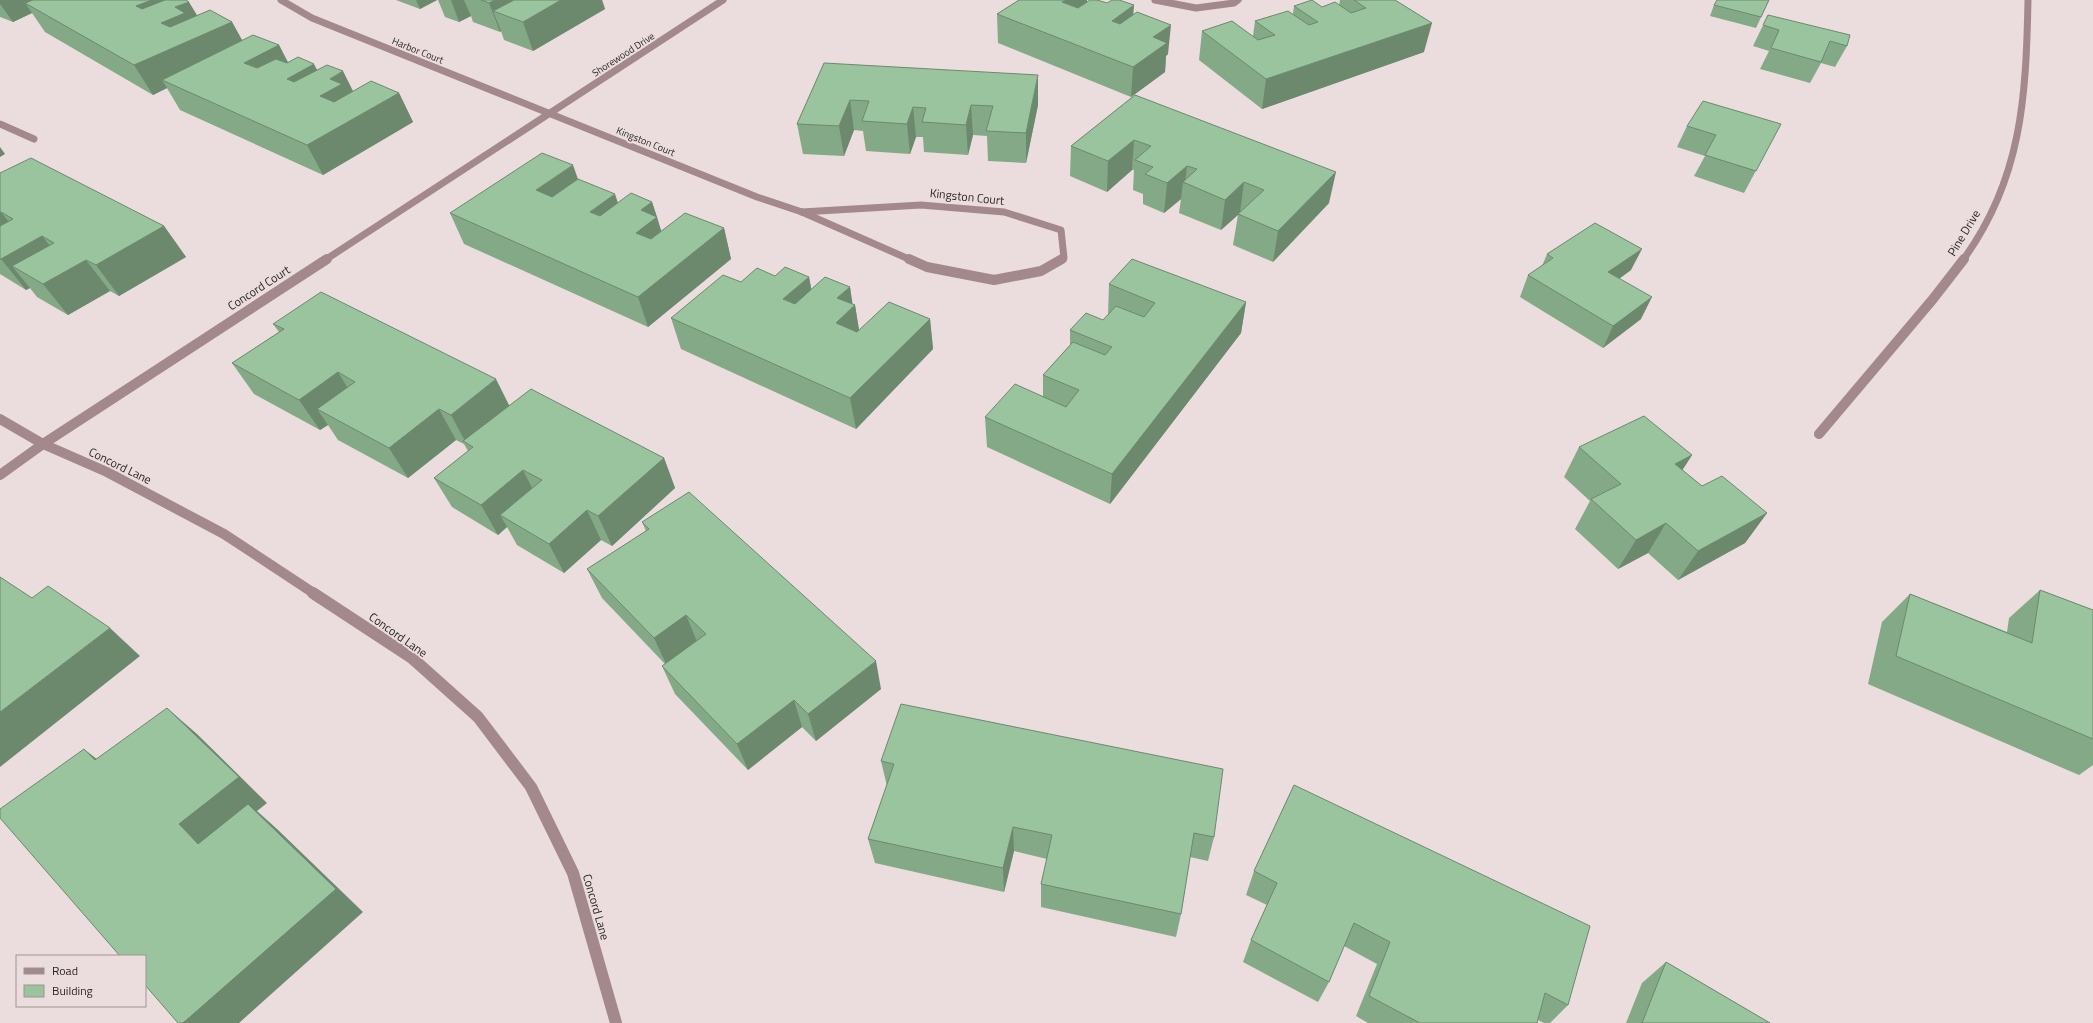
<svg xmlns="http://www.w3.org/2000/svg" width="2093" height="1023" viewBox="0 0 2093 1023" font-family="'Titillium Web',sans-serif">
<rect width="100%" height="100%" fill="#ebdcdd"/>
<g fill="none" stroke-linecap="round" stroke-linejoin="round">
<polyline stroke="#a3898b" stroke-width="7" points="0,124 34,139"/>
<g stroke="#a3898b" stroke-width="7">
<polyline points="281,0 312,18 757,197 802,212"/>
<polyline points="1155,0 1196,8 1234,3 1238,0"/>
<polyline points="802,212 911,260"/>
<polyline points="802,212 921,205 1004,212 1061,230 1064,258 1061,260"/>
<polyline points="325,260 723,0"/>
<path d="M 1963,260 C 2022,179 2026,97 2028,0"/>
</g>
<g stroke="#a3898b" stroke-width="10">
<polyline points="909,259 927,267 994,280 1041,271 1062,259"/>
<polyline points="0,419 43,444 107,472 224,534 315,594"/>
<polyline points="1819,434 1933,299 1964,259"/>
<polyline points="0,475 43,444 327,259"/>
</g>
<polyline stroke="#a3898b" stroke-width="12" points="313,593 412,658 478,717 531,787 573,873 616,1023"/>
</g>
<g fill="#84a987">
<polygon points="0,0 197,16 232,22 242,40 279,45 288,62 317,70 353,91 399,93 413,122 323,175 180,110 167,88 153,95 45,32 32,13 13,22 0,17"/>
<polygon points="396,0 437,0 420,9"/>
<polygon points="438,0 602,0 605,9 533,51 504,40 501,31 500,32 473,22 471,16 459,22 445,17"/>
<polygon points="1019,0 1087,0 1087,2 1134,15 1168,54 1166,56 1165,72 1131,97 998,43 997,14"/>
<polygon points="1340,0 1395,0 1424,52 1262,109 1199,60 1202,31 1253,36 1255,21 1293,14 1294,6 1322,7 1339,5"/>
<polygon points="1769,0 1756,28 1710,16 1714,5"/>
<polygon points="1768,15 1847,46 1835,67 1821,63 1810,83 1760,69 1769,51 1753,46"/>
<polygon points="824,63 1038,105 1026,163 988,161 987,136 973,135 968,155 924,152 923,137 916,137 910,154 866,151 863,131 854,130 844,156 803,154 797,124"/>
<polygon points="1135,95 1329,203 1273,262 1233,245 1238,215 1221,230 1179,213 1181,199 1164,213 1143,204 1143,194 1133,190 1134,170 1132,170 1107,192 1070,176 1071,146"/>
<polygon points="1781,124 1744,193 1694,176 1705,156 1677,147 1687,126"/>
<polygon points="0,173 164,226 186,257 119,296 110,291 68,315 37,297 30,288 26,290 0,274"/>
<polygon points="578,179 617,203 652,202 661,231 724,228 731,259 648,327 464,244 450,213"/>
<polygon points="1547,254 1631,270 1619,279 1641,319 1603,348 1520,297 1528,275 1542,266"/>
<polygon points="775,276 809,277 811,289 850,287 852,304 855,305 859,331 930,319 933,349 856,429 681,349 671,318 741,282"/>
<polygon points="1109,284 1246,302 1241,333 1110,504 987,447 985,417 1043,397 1043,375 1070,345 1070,330 1103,320 1108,315"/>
<polygon points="273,324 510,406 664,458 675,488 612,546 601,540 564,573 517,545 507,527 498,535 452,507 434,478 468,451 464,444 456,440 408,478 338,440 328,425 320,430 254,394 232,363 279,332"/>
<polygon points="1579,447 1692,455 1682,470 1702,486 1767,513 1745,543 1678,580 1648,553 1618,569 1575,529 1590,501 1564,477"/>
<polygon points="642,522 881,689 816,741 802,727 748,770 675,694 662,666 665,664 602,598 587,569 646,531"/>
<polygon points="2040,590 2093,610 2093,765 2079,775 1868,684 1882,622 1910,594 2007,632 2009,618"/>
<polygon points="881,761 1214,837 1208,861 1190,857 1181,914 1176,937 1041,907 1041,884 1047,859 1014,851 1004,892 875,863 868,839 887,786"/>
<polygon points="1294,785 1568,1005 1550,1023 1544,1023 1538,1020 1537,1023 1368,1023 1356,1016 1377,964 1344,946 1329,982 1318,1002 1243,962 1251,940 1267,905 1246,895 1254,871"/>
<polygon points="1666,962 1770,1023 1626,1023 1642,983"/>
</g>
<g fill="#6c896e">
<polygon points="0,0 61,0 25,3 32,13 13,22 0,4"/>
<polygon points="109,0 166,0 175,7 189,2 206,30 232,22 248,51 162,80 167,88 153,95 134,65"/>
<polygon points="416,0 437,0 420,9"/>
<polygon points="451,0 464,0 471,16 459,22"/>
<polygon points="495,0 517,0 493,11 501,31 500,32 489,3"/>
<polygon points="561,0 602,0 605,9 533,51 523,22"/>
<polygon points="1066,0 1087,0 1087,15 1062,2"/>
<polygon points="1134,5 1132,34 1112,21"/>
<polygon points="1432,23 1424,52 1262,109 1266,79"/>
<polygon points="1171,25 1168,54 1166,56 1165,72 1131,97 1133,67 1153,37"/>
<polygon points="279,45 294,75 261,92 244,63"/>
<polygon points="314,64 328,91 330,79 343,71 358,101 357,114 321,98 287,79"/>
<polygon points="1038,75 1038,105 1026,163 1026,133"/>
<polygon points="399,93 413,122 323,175 307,145"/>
<polygon points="850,100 854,130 844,156 839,126"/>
<polygon points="971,105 973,135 968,155 966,125"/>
<polygon points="913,107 916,137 910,154 907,124"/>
<polygon points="1134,140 1132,170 1107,192 1108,161"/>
<polygon points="0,147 5,154 0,157"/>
<polygon points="573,165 584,196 548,221 536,190"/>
<polygon points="1187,166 1185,184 1183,182 1181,199 1164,213 1167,183"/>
<polygon points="1336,172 1329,203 1273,262 1278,231"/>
<polygon points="1244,182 1240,213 1221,230 1225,200"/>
<polygon points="615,194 625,224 590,212"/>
<polygon points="652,202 657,217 666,247 636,233 641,210"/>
<polygon points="0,212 1,212 25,242 0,256"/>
<polygon points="164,226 186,257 119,296 96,265"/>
<polygon points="724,228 731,259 648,327 638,297"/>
<polygon points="42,236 67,267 12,266 30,288 26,290 1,259"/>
<polygon points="1642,249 1631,270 1598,294 1608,272"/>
<polygon points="86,260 110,291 68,315 43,284"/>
<polygon points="809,277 815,308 790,330 783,299"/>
<polygon points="850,287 853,307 855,305 860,336 836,323 837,298"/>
<polygon points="1652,297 1641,319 1603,348 1613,326"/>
<polygon points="1246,302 1241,333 1110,504 1112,474"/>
<polygon points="930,319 933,349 856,429 850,398"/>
<polygon points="338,372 357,403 317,409 328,425 320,430 299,400"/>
<polygon points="496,379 511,409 466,443 451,415"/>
<polygon points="439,409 456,440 408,478 389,448"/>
<polygon points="1692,455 1673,485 1675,464"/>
<polygon points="664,458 675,488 612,546 598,516"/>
<polygon points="523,470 538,500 500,515 507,527 498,535 481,505"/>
<polygon points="587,510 601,540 564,573 549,544"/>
<polygon points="1767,513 1745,543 1678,580 1698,551"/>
<polygon points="1666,523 1648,553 1618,569 1636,540"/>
<polygon points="686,615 698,644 667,666 654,638"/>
<polygon points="110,628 140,656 0,767 0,712"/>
<polygon points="876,661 881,689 816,741 808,714"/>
<polygon points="794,700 802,727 748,770 737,744"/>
<polygon points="167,708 197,734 267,803 257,811 277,829 363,912 239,1023 183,1023 198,844 179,824"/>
<polygon points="84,749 117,775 95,760"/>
<polygon points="1013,827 1014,851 1004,892 1003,868"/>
</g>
<g fill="#9ac49d" stroke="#6c896e">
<polygon points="33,0 152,0 136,6 142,9 165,0 186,0 189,2 175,7 185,13 161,23 170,27 210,10 232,22 134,65 25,3"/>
<polygon points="481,0 495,0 489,3"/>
<polygon points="514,0 561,0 523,22 493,11"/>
<polygon points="1019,0 1066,0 1062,2 1078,8 1090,0 1097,0 1107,3 1112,0 1119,0 1134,5 1112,21 1120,24 1137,12 1171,25 1153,37 1167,43 1133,67 997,14"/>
<polygon points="1312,0 1322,7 1335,2 1351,13 1366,8 1354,0 1395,0 1432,23 1266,79 1202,31 1232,21 1258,40 1275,35 1255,21 1288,11 1309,25 1318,22 1294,6"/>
<polygon points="1717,0 1769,0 1761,17 1714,5"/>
<polygon points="1768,15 1850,35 1847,46 1830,41 1821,62 1771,48 1779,30 1763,25"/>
<polygon points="253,35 279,45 244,63 257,68 276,59 287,63 298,57 314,64 287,79 294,82 327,65 343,71 330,79 342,84 320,96 334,102 371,81 399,93 307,145 162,80"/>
<polygon points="824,63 1038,75 1026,133 986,131 993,106 971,105 966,125 922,122 926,108 913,107 907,124 862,121 869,101 850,100 839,126 797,124"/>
<polygon points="1135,95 1336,172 1278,231 1238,214 1264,190 1244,182 1225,200 1183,182 1197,169 1187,166 1167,183 1145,174 1153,167 1135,160 1151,146 1134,140 1108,161 1071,146"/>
<polygon points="1703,101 1781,124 1756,171 1705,155 1716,135 1687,126"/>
<polygon points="542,153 573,165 536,190 552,197 578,179 615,194 590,212 600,216 631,193 652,202 641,210 657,217 636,233 651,239 685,213 724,228 638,297 450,213"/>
<polygon points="31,158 164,226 96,265 86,260 43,284 12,266 54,243 42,236 1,259 0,259 0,226 13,219 1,212 0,212 0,173"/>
<polygon points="1595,223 1642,249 1608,272 1652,297 1613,326 1528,275 1553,258 1547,254"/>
<polygon points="1132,259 1246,302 1112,474 985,417 1015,384 1066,407 1079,390 1043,375 1073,342 1105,355 1112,347 1070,330 1086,313 1103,320 1116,306 1144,317 1155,303 1109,284"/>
<polygon points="785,267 809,277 783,299 795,304 825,277 850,287 837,298 855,305 836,323 857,332 889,302 930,319 850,398 671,318 723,275 741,282 757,268 775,276"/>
<polygon points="321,292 496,379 451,415 439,409 389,448 317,409 355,382 338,372 299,400 232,363 284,329 273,324"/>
<polygon points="531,389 664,458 598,516 587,510 549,544 500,515 542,480 523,470 481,505 434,478 473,447 463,441"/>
<polygon points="1644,416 1692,455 1675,464 1702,486 1722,476 1767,513 1698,551 1666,523 1636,540 1591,499 1621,484 1579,447"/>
<polygon points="689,492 876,661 808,714 794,700 737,744 662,666 706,634 686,615 654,638 587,569 649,529 642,522"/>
<polygon points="0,577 32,598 48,586 110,628 0,712"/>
<polygon points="2040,590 2093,610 2093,739 1896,656 1910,594 2032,643"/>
<polygon points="901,704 1223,769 1214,837 1194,833 1181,914 1041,884 1052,835 1013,827 1003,868 868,839 894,764 881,761"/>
<polygon points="167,708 239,777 179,824 198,844 248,804 336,889 183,1023 178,1023 145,985 145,956 120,956 0,818 0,809 84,749 95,760"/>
<polygon points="1294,785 1590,926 1568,1005 1545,993 1537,1023 1420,1023 1369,996 1390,942 1354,923 1329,982 1251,940 1277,883 1254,871"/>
<polygon points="1666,962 1770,1023 1642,1023"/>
</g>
<g text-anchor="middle" stroke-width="4" stroke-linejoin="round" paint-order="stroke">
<g font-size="10" fill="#2c2727" stroke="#ebdcdd">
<text transform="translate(418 50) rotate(22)" y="4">Harbor Court</text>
<text transform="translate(623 54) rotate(-33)" y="4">Shorewood Drive</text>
<text transform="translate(646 141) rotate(22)" y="4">Kingston Court</text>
</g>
<g font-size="12" fill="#2c2727" stroke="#ebdcdd">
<text transform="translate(967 197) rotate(6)" y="4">Kingston Court</text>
<text transform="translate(1964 233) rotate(-59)" y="4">Pine Drive</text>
<text transform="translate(259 288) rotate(-33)" y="4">Concord Court</text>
<text transform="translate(120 466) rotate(26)" y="4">Concord Lane</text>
<text transform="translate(398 635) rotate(35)" y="4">Concord Lane</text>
<text transform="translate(596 907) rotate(74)" y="4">Concord Lane</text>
</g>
</g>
<rect x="16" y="955" width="130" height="52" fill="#ebdcdd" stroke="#9f9494"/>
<rect x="24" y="968" width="20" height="6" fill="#a3898b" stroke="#9f9494"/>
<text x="52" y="975" font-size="12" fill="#2c2727">Road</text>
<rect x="24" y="985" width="20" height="12" fill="#9ac49d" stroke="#9f9494"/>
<text x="52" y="995" font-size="12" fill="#2c2727">Building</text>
</svg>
